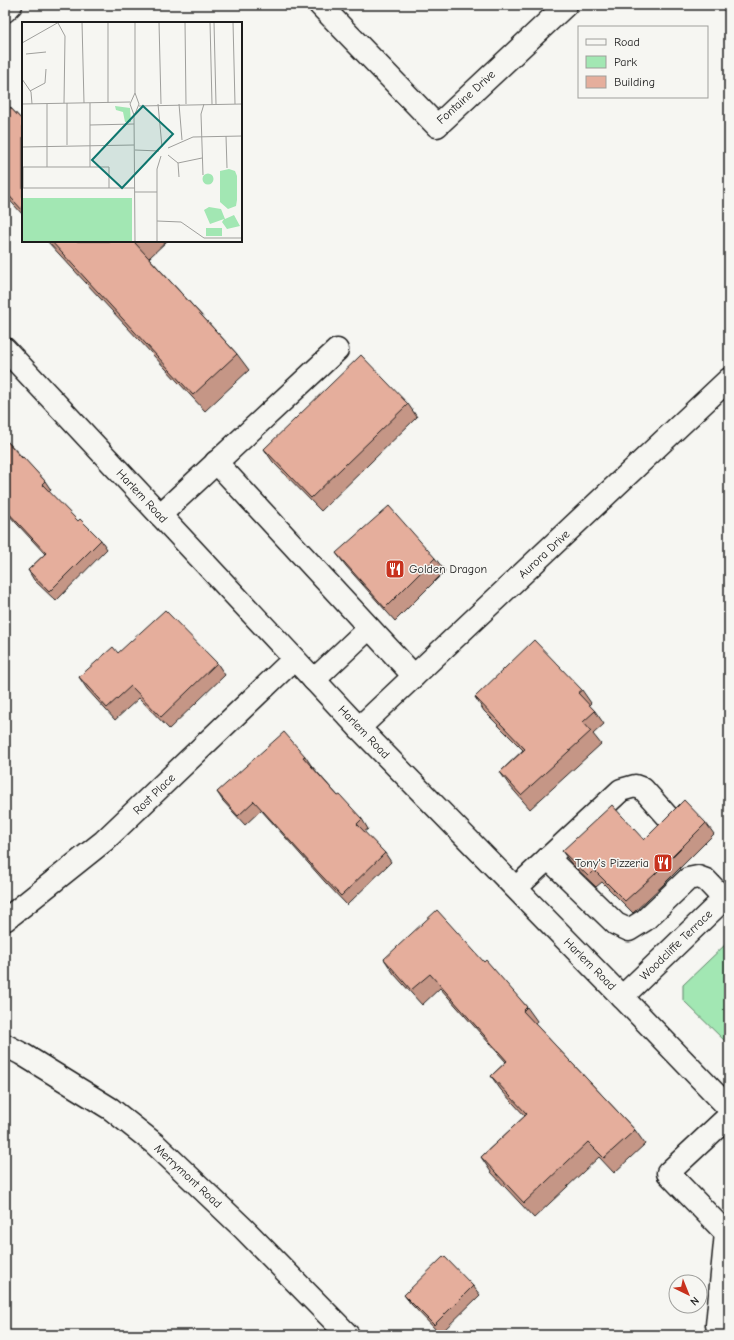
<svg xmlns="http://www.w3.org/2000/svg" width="734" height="1340" viewBox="0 0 734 1340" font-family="'Comic Neue',sans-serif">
<rect width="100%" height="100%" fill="#f6f6f2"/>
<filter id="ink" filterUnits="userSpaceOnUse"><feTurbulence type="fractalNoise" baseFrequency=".025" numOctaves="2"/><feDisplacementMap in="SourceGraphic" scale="8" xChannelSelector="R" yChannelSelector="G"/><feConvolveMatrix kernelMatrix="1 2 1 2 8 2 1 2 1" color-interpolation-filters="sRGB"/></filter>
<g filter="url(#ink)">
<polygon fill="#a2e7b3" stroke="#5f8268" points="729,941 729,1045 683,1000 683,985"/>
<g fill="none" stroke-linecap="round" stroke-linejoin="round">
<g stroke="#1c1c1c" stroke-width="25">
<g id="minor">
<polyline points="320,5 437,126 566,5"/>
<polyline points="5,11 11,5"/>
<polyline points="216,462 414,676"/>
<polyline points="160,515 337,350"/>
<polyline points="314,680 369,628"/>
<polyline points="359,728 729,379"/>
<polyline points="548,858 616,924 629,930 645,920 688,879 698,877 706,880 724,899"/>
<polyline points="516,888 621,790 635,786 643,789 668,817"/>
<polyline points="5,920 104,841 294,659"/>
<polyline points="622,997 729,894"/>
<polyline points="5,1045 22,1054 111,1109 155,1144 244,1229 348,1335"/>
<polyline points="726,1335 717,1325 726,1233 668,1173 729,1116"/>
</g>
</g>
<g stroke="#1c1c1c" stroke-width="25">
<polyline id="major" points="5,349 359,728 622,997 729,1108"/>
</g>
<use href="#minor" stroke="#f6f6f2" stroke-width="22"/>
<use href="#major" stroke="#f6f6f2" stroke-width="22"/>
</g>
<g fill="#c59686" stroke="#1c1c1c">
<polygon points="5,102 23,121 23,215 5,195"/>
<polygon points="47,241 167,241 149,258 237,354 249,370 205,411"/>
<polygon points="408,404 417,417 321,511 273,462 264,449"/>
<polygon points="5,439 45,481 51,490 49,492 78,521 101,540 107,549 56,601 34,580 28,570 45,554 5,511"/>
<polygon points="336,553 435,558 445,571 395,621 346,566"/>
<polygon points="118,653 217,663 225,675 169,729 139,698 115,720 87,689 79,677"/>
<polygon points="582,690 591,703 589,705 595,711 604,724 593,734 601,744 530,809 509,785 500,772 523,750 484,711 475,697"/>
<polygon points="305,756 311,765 338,796 362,819 368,829 364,832 385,853 391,862 347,905 325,882 261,810 245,825 223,801 217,792"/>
<polygon points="706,823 714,834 662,886 633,913 602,882 596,887 570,862 562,851 644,840"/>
<polygon points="384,959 484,962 527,1007 537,1021 535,1024 635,1130 645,1144 614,1173 599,1157 534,1218 491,1172 481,1157 525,1116 501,1090 491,1076 506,1062 440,988 422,1005 394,974"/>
<polygon points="473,1286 480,1295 440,1334 411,1304 404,1295"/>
</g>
<g fill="#e5ae9c" stroke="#1c1c1c">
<polygon points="5,102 23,121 23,211 5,191"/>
<polygon points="51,241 137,241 135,243 237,354 193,395"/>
<polygon points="361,355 408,404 311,498 264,449"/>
<polygon points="5,439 22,458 23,457 45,481 42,484 78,521 80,519 101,540 49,592 28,570 46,553 5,509"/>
<polygon points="389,506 435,558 385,608 336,553"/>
<polygon points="165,610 217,663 161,717 131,686 107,708 79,677 113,647 118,653"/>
<polygon points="534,640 582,690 578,693 595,711 583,722 591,731 521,795 500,772 525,749 475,697"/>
<polygon points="284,732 305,756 303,757 338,796 340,795 362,819 357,824 385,853 341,896 319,873 254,801 238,816 217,792"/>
<polygon points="684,800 706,823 654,875 625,901 594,870 588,876 562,851 612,805 644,840"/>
<polygon points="437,910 484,962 486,960 527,1007 523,1011 635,1130 604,1158 588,1142 524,1203 481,1157 527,1114 491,1076 507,1061 430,974 411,990 384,959"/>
<polygon points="444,1256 473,1286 434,1325 404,1295"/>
</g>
</g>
<defs>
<g id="restaurant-square" transform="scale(1)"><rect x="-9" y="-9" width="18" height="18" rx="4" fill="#c8321e" stroke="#f6f6f2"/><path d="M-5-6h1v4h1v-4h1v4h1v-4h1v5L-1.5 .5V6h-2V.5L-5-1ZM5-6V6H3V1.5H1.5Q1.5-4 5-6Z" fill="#fff"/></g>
</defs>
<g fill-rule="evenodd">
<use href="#restaurant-square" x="395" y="569"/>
<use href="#restaurant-square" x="663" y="863"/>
</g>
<g text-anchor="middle" stroke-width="3" stroke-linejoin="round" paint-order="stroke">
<g font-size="12" fill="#1c1c1c" stroke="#f6f6f2">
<text transform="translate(466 97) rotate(-42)" y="4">Fontaine Drive</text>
<text transform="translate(142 496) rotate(47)" y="4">Harlem Road</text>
<text transform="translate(544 554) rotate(-43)" y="4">Aurora Drive</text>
<text transform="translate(364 732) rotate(46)" y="4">Harlem Road</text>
<text transform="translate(154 794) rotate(-44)" y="4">Rost Place</text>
<text transform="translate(676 945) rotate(-44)" y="4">Woodcliffe Terrace</text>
<text transform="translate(590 964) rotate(45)" y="4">Harlem Road</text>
<text transform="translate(188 1176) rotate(43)" y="4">Merrymont Road</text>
</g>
<g font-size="12" fill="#1c1c1c" stroke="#f6f6f2" text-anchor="start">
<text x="409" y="573">Golden Dragon</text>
<text x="649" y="867" text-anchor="end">Tony's Pizzeria</text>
</g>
</g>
<g transform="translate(22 22)">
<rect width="220" height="220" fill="#f6f6f2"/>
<path d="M 93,84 L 108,86 L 109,100 L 103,100 L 101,90 L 94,88 ZM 207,147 L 213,149 L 215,154 L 215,178 L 214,184 L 206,187 L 198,180 L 198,149 ZM180.5 157a5.5 5.5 0 1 1 11 0a5.5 5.5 0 1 1-11 0ZM 0,176 L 110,176 L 110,220 L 0,220 ZM 187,185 L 199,187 L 203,197 L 212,193 L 218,204 L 205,207 L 200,200 L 202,197 L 188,202 L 182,188 ZM 184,206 L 200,206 L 200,214 L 184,214 Z" fill="#a2e7b3"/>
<path fill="none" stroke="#9f9f9c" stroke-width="1" d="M 60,0 L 62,81M 137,0 L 139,82M 163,0 L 164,82M 188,0 L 190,82M 192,0 L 194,82M 211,0 L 213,82M 36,1 L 43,14 L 42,81M 0,21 L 37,0M 4,32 L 24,30M 0,57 L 9,70 L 10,82M 8,69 L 23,61 L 24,47M 45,81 L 45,123M 86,81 L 86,0M 0,82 L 108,80M 25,82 L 25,145M 136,82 L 140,125M 157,82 L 160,118M 117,84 L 220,82M 113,92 L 117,82 L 113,71 L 113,0M 68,103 L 112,102M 204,114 L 205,146M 0,125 L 112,123M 146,126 L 171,115 L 220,114M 113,128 L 137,129M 146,133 L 156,141 L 180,136M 156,141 L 157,155M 68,145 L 68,81M 181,153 L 179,92 L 182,82M 87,166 L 87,145 L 1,145 L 1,166 L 113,166M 113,170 L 135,170M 135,199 L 159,200 L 182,216M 182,216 L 220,216M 113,220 L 112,93 L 108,82 L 113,71M 135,220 L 135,147 L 139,134"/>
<path fill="#0f766e" fill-opacity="0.15" stroke="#0f766e" stroke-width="2" d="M 121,84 L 151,112 L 100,166 L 70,138 Z"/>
<rect width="220" height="220" fill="none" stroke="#1c1c1c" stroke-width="2"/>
</g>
<rect width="734" height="1340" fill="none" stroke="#f6f6f2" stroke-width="20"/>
<rect x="10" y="10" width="714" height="1320" fill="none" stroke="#1c1c1c" stroke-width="1.5" filter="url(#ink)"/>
<rect x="578" y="26" width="130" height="72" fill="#f6f6f2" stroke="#9f9f9c"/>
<rect x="586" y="39" width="20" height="6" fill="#f6f6f2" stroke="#9f9f9c"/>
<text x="614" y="46" font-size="12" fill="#1c1c1c">Road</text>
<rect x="586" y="56" width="20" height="12" fill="#a2e7b3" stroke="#9f9f9c"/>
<text x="614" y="66" font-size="12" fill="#1c1c1c">Park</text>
<rect x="586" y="76" width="20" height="12" fill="#e5ae9c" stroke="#9f9f9c"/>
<text x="614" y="86" font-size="12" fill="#1c1c1c">Building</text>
<g transform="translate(688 1294) rotate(137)"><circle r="19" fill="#f6f6f2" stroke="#9f9f9c"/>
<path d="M0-3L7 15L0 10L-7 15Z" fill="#c8321e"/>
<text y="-6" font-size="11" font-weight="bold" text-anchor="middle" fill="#1c1c1c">N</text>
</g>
</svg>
